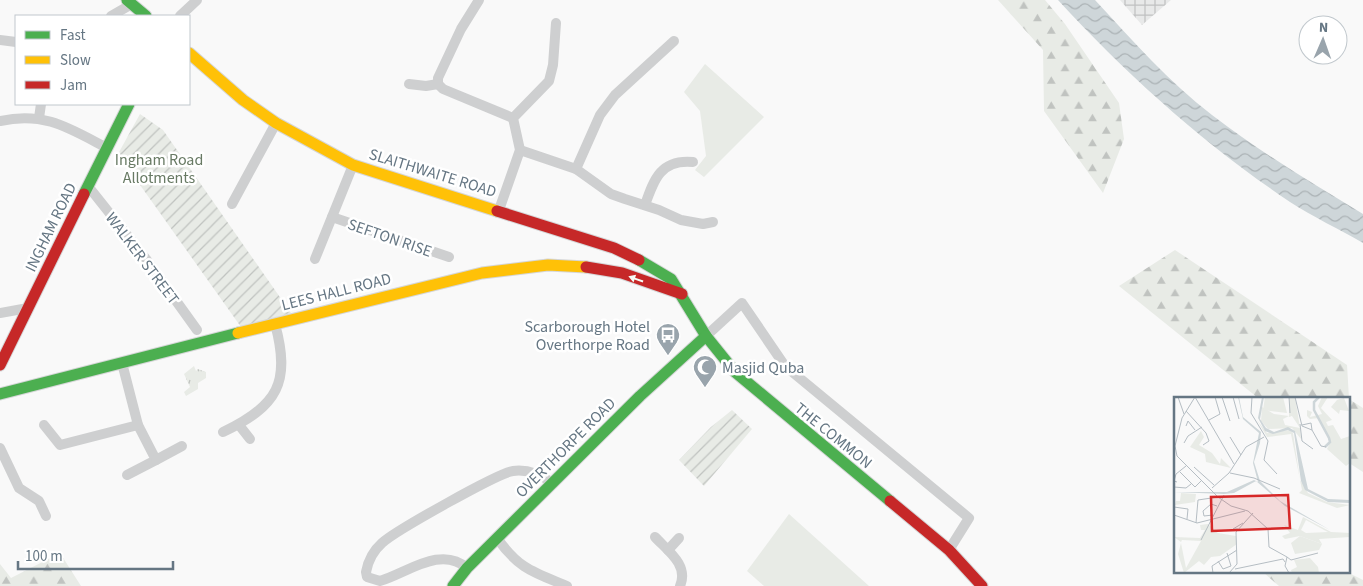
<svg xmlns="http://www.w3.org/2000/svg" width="1363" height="586" viewBox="0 0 1363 586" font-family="'Source Sans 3',sans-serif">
<defs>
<pattern id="industrial-grid" width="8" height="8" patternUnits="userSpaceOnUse" patternTransform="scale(1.25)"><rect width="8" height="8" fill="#e8e9e9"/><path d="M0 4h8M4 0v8" fill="none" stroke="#c0c1c2"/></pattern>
<pattern id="forest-firs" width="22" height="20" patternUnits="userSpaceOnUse" patternTransform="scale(1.25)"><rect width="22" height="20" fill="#e8ebe6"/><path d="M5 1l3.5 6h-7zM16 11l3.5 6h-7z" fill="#c0c3c0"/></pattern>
<pattern id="park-tufts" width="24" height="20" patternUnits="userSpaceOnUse" patternTransform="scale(1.25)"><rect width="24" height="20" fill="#e8ebe6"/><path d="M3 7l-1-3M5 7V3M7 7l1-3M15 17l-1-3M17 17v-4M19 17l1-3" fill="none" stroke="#c0c3c0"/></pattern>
<pattern id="garden-furrows" width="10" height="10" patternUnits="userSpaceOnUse" patternTransform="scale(1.25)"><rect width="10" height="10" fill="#e8ebe6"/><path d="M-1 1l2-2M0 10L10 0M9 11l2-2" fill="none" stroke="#c0c3c0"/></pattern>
<pattern id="water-waves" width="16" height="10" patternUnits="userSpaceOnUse" patternTransform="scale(1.25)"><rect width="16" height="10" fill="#ced6d9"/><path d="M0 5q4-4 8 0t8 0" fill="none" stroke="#abb2b5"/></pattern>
</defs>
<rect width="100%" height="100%" fill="#f9f9f9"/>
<polygon fill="url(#industrial-grid)" points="1120,0 1171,0 1142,25"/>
<g fill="#e8ebe6">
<polygon points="705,64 764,117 704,177 695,170 706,156 700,111 684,92"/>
<polygon points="789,514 869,586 764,586 747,571"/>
</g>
<g fill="url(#forest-firs)">
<polygon points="998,0 1045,0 1065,24 1119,103 1124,139 1103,193 1044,111 1043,50"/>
<polygon points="1175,250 1347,365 1349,398 1258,398 1119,286"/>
<polygon points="1349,399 1363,408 1363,472 1349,463"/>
<polygon points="60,553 81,586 0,586 0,564 11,578"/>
<polygon points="1263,572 1347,572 1363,580 1363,586 1279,586"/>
</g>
<polygon fill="url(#park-tufts)" points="194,366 196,371 198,369 206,372 206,378 198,383 198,389 186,396 184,392 190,387 184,374"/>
<g fill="url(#garden-furrows)">
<polygon points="140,114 163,130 291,313 241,327 118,154"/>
<polygon points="732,410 752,429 704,486 679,460 711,427"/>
</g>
<path fill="url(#water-waves)" d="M 1058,0 L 1095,0 C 1132,40 1169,82 1212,115 C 1260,152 1312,183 1363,214 L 1363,243 C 1339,229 1313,217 1290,202 C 1204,144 1128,76 1058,0 Z"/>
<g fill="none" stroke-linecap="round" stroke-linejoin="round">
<g stroke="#d5d6d7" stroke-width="13">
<g id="fast">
<polyline points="127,0 146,16"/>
<polyline points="84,194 129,104"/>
<polyline points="639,260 671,279 706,336 735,372 890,501"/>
<polyline points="0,394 238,333"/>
<polyline points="453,586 467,568 640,396 706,336"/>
</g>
</g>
<g stroke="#d5d6d7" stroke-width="13">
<g id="slow">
<polyline points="189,53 243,100 276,123 353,165 497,211"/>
<polyline points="238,333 482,273 548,265 586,267"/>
</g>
</g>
<g stroke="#d5d6d7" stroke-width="13">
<g id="jam">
<polyline points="497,211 614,248 639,260"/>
<polyline points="586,267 622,273 682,294"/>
<polyline points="0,365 84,194"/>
<polyline points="890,501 949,550 982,586"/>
</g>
</g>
<g stroke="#cecfd0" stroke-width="10">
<polyline points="479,0 461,29 438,78 438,84 443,89 513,118"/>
<polyline points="111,16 132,4"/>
<polyline points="180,16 197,0"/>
<polyline points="0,40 16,42"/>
<polyline points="409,84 426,86 438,84"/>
<polyline points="39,118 41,104"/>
<path d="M 0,121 C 44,111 69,128 107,148"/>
<polyline points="520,150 576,169 611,194 625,199 659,210 681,220 703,224 713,222"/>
<polyline points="576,169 600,115 615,95 674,41"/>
<polyline points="88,186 146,259 197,330"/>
<polyline points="232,204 276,123"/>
<path d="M 645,205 C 654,179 661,159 693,162"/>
<polyline points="499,210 520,150 513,118 549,81 553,65 556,23"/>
<polyline points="332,217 449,257"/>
<polyline points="315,259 353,165"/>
<polyline points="0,313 28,308"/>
<polyline points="706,336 742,303 785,366 969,518 949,550"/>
<polyline points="122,363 138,425 156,460 127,475"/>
<polyline points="44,425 60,445 138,425"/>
<polyline points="239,425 250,439"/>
<path d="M 223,432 C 278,406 291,382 275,324"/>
<polyline points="0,448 19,488 39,501 46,516"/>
<polyline points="156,460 182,446"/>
<path d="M 655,537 C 668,551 689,565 680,586"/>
<path d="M 497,538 C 519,569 533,572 567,586"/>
<polyline points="668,550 679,538"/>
<path d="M 467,568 C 441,545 407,573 380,581 L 367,577 L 366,572 C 368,561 373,551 382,543 C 395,531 498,473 513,471 C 528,469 540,474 552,483"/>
</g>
<use href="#fast" stroke="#4caf50" stroke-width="11"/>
<use href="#slow" stroke="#ffc107" stroke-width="11"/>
<use href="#jam" stroke="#c62828" stroke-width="11"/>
</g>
<defs><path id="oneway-solid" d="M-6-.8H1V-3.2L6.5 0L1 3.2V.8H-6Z" transform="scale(1.25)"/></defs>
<use fill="#f6fbf6" href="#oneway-solid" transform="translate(636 279) rotate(-161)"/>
<defs>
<g id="bus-pin" transform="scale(1.25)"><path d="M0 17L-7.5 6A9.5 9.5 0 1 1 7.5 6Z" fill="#99a4ac" stroke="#fff"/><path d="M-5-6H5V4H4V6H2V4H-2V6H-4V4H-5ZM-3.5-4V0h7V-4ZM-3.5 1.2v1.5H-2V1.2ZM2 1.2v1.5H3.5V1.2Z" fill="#fff"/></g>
<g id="mosque-pin" transform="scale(1.25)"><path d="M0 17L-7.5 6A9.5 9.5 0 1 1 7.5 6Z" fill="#99a4ac" stroke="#fff"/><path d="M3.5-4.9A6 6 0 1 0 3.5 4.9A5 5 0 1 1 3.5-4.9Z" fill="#fff"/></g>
</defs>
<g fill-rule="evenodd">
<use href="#bus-pin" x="668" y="335"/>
<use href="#mosque-pin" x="705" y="367"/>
</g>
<g text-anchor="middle" stroke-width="5" stroke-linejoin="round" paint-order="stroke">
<g font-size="16" fill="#687a64" stroke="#fff">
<text x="159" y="165">Ingham Road<tspan x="159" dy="18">Allotments</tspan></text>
</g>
<g font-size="16" fill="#657683" stroke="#fff">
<text transform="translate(433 172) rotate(17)" y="6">SLAITHWAITE ROAD</text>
<text transform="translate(50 227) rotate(-64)" y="6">INGHAM ROAD</text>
<text transform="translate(390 237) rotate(19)" y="6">SEFTON RISE</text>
<text transform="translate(143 258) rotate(53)" y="6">WALKER STREET</text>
<text transform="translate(336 291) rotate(-14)" y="6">LEES HALL ROAD</text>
<text transform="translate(834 435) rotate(39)" y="6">THE COMMON</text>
<text transform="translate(565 447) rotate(-45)" y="6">OVERTHORPE ROAD</text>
</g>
<g font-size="16" fill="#657683" stroke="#fff" text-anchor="end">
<text x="650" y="332">Scarborough Hotel<tspan x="650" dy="18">Overthorpe Road</tspan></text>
<text x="722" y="373" text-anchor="start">Masjid Quba</text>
</g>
</g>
<g transform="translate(1174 397)">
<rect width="176" height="176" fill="#f9f9f9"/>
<path d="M 170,1 L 175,14 L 166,13 L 165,17 L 157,10 L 163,3 ZM 88,10 L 100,17 L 115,19 L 109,22 L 111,28 L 126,31 L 127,42 L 118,31 L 94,32 L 87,24 ZM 83,23 L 93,36 L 116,33 L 119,36 L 126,83 L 134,96 L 153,105 L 176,108 L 163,111 L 125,96 L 128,93 L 117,37 L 93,40 Z" fill="#e8ebe6"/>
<path d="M 115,0 L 121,0 L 126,31 L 118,19 L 115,20 ZM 148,0 L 154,0 L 147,11 L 158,23 L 152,25 L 154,29 L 159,28 L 167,42 L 176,39 L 176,66 L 172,69 L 153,52 L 155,48 L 150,49 L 156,45 L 145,21 L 136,22 L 133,19 L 133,13 L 138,15 L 136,20 L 148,17 L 144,9 ZM 27,34 L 30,40 L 25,48 L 38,56 L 46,67 L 47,61 L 57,71 L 32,65 L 31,57 L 16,50 ZM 129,120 L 157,135 L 177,136 L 176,140 L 145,142 L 148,147 L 126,139 L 111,142 L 108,139 L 116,136 L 110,128 L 124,133 ZM 132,123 L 150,133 L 154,135 L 132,136 L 127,133 ZM 34,127 L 44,136 L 62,139 L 63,147 L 46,159 L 37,160 L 30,168 L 25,164 L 10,176 L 4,157 L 7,146 L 12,171 L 27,144 L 8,143 L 7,145 L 0,140 L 26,141 L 31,133 L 27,133 L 26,128 Z" fill="#e8ebe6" fill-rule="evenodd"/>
<path d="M 91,0 L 109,0 L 113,16 L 89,13 ZM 7,96 L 22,97 L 21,105 L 1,108 L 2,104 L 6,104 ZM 126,139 L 148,147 L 145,153 L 121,157 L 117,146 ZM 136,161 L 144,170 L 145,176 L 118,176 L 117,173 L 123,170 L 120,163 Z" fill="#e8ebe6"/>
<path d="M 64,0 L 65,0 L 69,20 L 87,35 L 86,46 L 80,65 L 86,84 L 106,104 L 156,133 L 111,109 L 82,84 L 60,96 L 50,97 L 0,95 L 53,95 L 80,83 L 84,85 L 79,66 L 85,36 L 69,22 ZM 88,0 L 90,0 L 86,22 L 92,31 L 100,35 L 114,30 L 121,34 L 134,92 L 154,102 L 176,103 L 176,106 L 154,105 L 131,93 L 127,84 L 120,36 L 114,33 L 99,37 L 91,34 L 84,21 Z" fill="#ced6d9"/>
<path fill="none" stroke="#ced6d9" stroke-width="2.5" d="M 145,0 L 140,5 L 140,13 L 155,41 L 156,45 L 151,50"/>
<path fill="none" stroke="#b5bdc3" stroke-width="1" d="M 4,0 L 10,17M 21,0 L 60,67M 21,0 L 8,21 L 1,49 L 3,59 L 44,100 L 57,109 L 74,114 L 94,132 L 95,150 L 113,160 L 111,169 L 115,176M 48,0 L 56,24M 59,0 L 65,22M 78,0 L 77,16 L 94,44 L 90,63 L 103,77M 115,0 L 116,16M 121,0 L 128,29 L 138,33 L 147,49 L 152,50M 12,14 L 32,36 L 35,44 L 29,48M 35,23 L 46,17 L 41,0M 126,27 L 128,44 L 139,52M 128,28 L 137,26 L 138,33M 12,29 L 14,24 L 21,33M 56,40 L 67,58M 10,46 L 14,39 L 28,30M 20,70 L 40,88M 6,75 L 21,90 L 28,83M 56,76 L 80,81 L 106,92M 3,85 L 0,84 L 2,77 L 12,69M 0,90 L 12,91 L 17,87M 38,91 L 55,76 L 72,50 L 90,40M 0,110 L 14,112 L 13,122M 0,118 L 23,126 L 71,114M 39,118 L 30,119 L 29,114 L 37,107 L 43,109M 22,126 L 24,103 L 44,100M 64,132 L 59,132 L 69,126M 27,143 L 50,98M 113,160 L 117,163 L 144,156M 44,164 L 49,172 L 57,169 L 53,156M 61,172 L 109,162 L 111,165M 39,176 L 38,169 L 63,153M 55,176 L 63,167 L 62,135 L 79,116"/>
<path fill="#d62828" fill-opacity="0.15" stroke="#d62828" stroke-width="2.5" d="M 114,98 L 116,131 L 38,134 L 37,100 Z"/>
<rect width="176" height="176" fill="none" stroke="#657683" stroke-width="2.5"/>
</g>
<rect x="15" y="15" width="175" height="90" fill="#ffffff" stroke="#c1c8cd"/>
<rect x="25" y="31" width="25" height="8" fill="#4caf50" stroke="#c1c8cd"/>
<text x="60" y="40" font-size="15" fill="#657683">Fast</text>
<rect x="25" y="56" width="25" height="8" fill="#ffc107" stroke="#c1c8cd"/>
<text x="60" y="65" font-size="15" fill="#657683">Slow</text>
<rect x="25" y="81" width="25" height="8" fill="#c62828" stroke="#c1c8cd"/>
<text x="60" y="90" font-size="15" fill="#657683">Jam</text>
<g transform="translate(1323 40) rotate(2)"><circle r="24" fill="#ffffff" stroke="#c1c8cd"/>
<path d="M0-4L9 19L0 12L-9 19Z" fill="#99a4ac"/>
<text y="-8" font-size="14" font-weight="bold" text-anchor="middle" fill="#657683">N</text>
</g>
<path d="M18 561v8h155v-8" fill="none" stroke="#657683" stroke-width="2.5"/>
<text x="25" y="561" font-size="15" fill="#657683" stroke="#ffffff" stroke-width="4" paint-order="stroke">100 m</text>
</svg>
